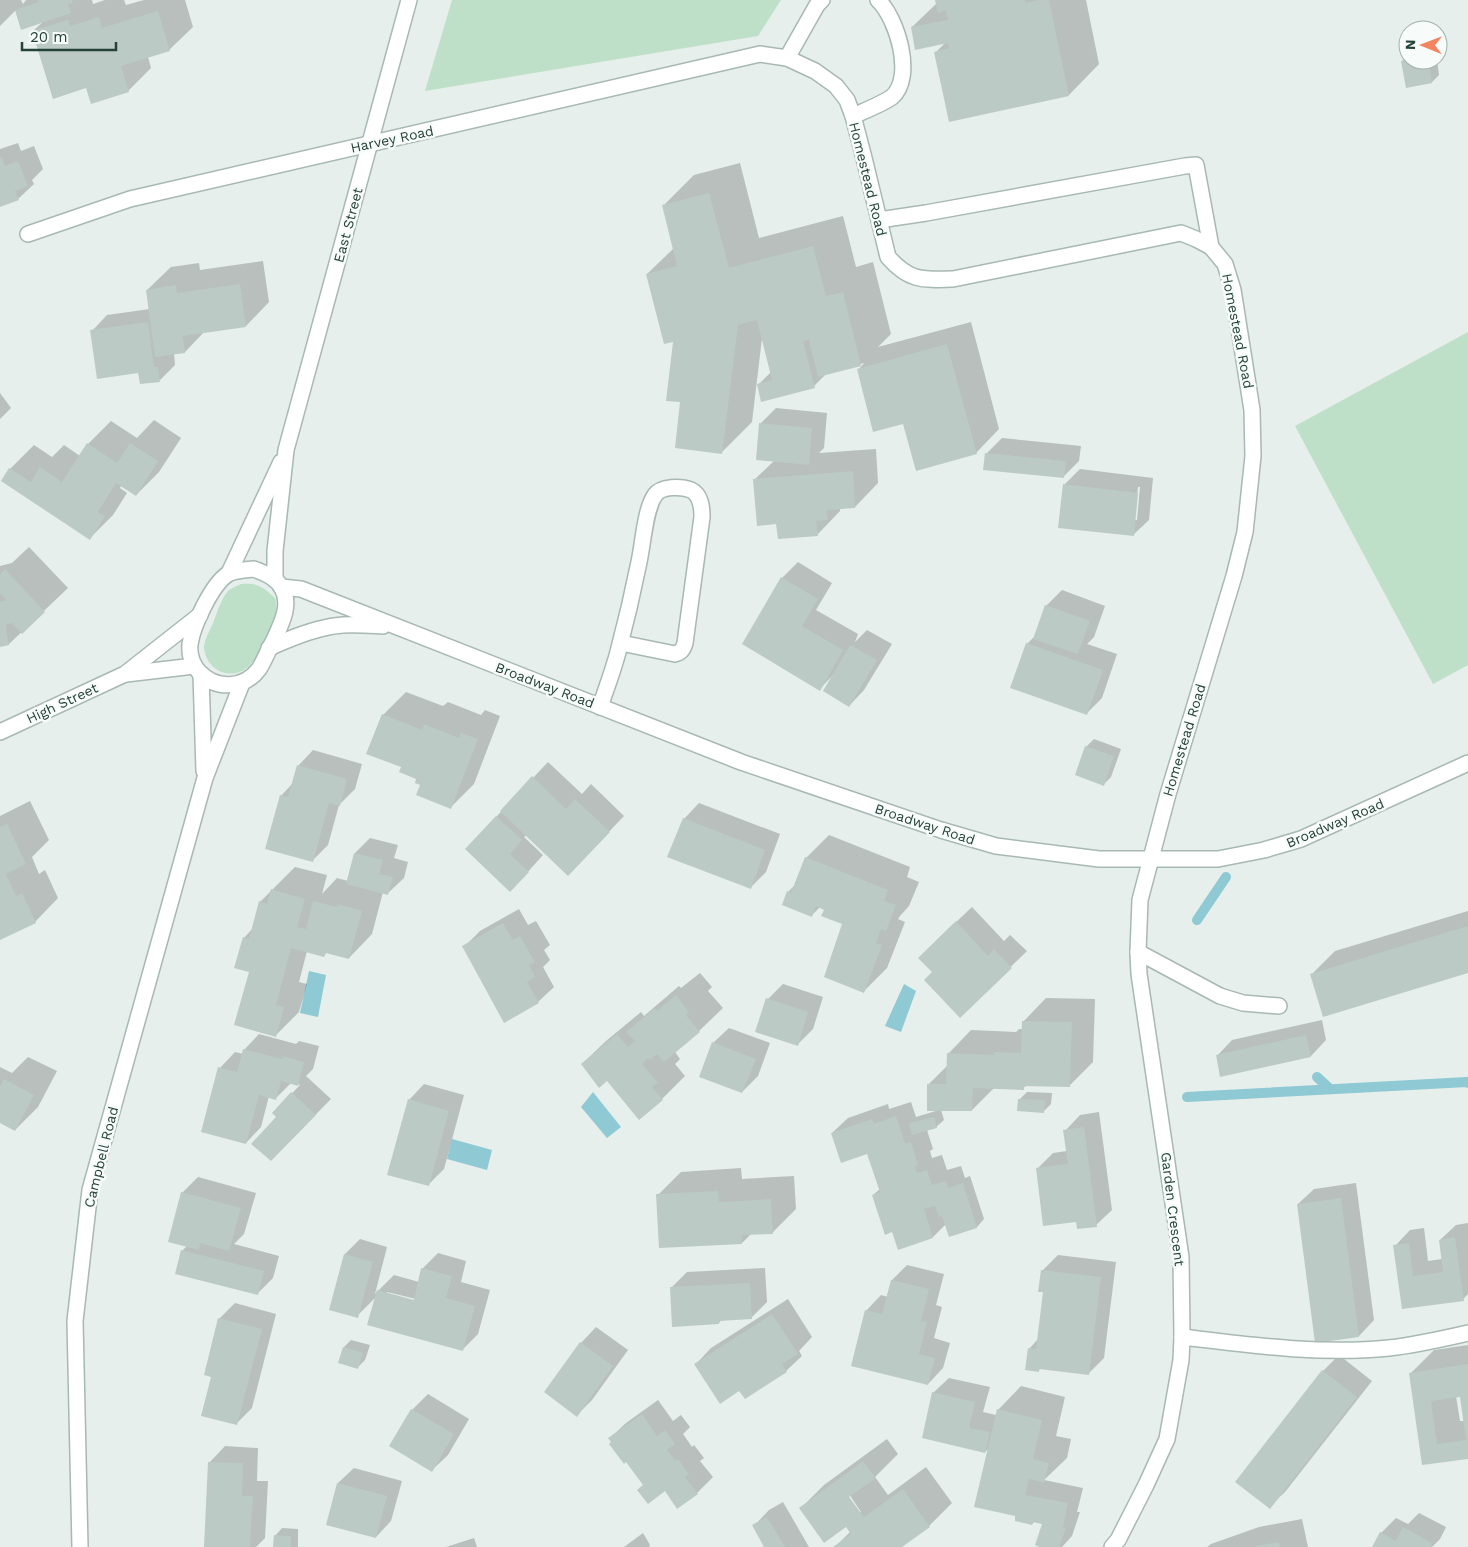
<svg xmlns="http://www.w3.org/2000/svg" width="1468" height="1547" viewBox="0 0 1468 1547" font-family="'Work Sans',sans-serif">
<rect width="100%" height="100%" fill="#e6efeb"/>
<g fill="#bfe0c8">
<polygon points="452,0 781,0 758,36 425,91"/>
<polygon points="1468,332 1468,665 1433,684 1295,426"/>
<path d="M 241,584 C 259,583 263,587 275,598 C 276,603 277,609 276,614 C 272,628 257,663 244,670 C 226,680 206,668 204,648 C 204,640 210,630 213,623 C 217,613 221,599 228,591 C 231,588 237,586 241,584 Z"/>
</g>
<g fill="#8ec9d4">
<polygon points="309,971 326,975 318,1017 300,1013"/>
<polygon points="904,984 916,991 901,1032 885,1026"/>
<polygon points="593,1092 621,1127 607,1138 581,1107"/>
<polygon points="452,1139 492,1150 487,1170 447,1159"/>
</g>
<g fill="#0003" fill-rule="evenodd">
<polygon points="0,0 21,0 23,4 26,0 92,0 93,4 105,0 124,0 126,5 144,0 185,0 193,27 169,50 148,57 151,68 128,91 86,87 33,31 44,21 21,28 16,10 0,26"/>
<polygon points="936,0 1086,0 1099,64 1069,95 950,120 936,52 946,42 912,27 937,3"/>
<polygon points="1408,56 1408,60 1437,60 1439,75 1432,82 1402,61"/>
<polygon points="18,143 21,151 34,146 43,169 32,180 34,184 18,199 0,206 0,149"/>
<polygon points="740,163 759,238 843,216 856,267 873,262 891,334 878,347 971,322 999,429 976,453 904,422 858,370 864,363 827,373 814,386 758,385 771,372 762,338 752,422 721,453 681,401 674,340 647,274 674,248 663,206 694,175"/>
<polygon points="263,261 269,302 246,326 205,331 185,352 174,353 175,365 160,380 140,372 92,331 107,315 150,309 147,290 171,267 199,263 200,270"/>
<polygon points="0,393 11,408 0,419"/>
<polygon points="776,408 827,413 824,448 819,453 876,449 878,483 855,507 840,508 840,511 817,535 777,523 754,480 774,461 761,423"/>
<polygon points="154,420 181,438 159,472 136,495 121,486 120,488 127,493 113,515 90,538 2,481 10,469 34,445 52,457 64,445 80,456 88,444 111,421 137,438"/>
<polygon points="1002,438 1081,446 1079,461 1063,477 986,454"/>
<path d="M 1080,469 L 1153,478 L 1149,520 L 1133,535 L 1064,485 ZM 1138,487 L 1140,487 L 1137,520 L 1134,520 Z"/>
<polygon points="29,547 68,588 9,644 0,646 0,566 12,563"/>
<polygon points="798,562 832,583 816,610 858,634 855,642 867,630 892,644 864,690 849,706 831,677 820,689 782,578"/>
<polygon points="1062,590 1105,606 1094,637 1087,644 1117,654 1102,698 1087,713 1027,644 1035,636 1046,606"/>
<polygon points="406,692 443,706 448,702 481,715 485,710 500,716 474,784 451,807 421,784 383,715"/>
<polygon points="1094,739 1121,749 1111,777 1104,784 1086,747"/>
<polygon points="313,750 362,764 355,789 339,805 328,845 312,861 281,796 292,784 298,766"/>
<polygon points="548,762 582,794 591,784 624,816 583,859 527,835 524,837 543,855 525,875 466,849"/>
<polygon points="30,801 49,840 32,857 39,874 45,870 58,898 35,922 0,939 0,816"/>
<polygon points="699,803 780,834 766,872 750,888 684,819"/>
<polygon points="829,835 910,867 907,877 919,882 909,906 900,916 898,919 905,922 887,968 864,991 843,924 825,909 820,907 811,916 788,892 796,884 806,858"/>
<polygon points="370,838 398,845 394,858 408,862 404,878 388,893 383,892 372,934 349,958 327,952 324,955 307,951 299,982 307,984 299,1012 276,1035 250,971 244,938 253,928 260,902 295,867 327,875 322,894 337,878 348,881 355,853"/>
<polygon points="972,907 1004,941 1010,935 1027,951 960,1016 934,972 935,942"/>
<polygon points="519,909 528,925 536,921 550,945 544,950 550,960 543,967 554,987 538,1002 464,947 480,931"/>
<polygon points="1468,911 1468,972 1312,974 1335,951"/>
<polygon points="700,973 712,987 708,991 723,1008 699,1031 675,1052 680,1059 675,1064 685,1076 662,1099 608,1079 582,1064 606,1041 641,1012 644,1016 679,986 681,988"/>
<polygon points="783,984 823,997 813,1029 798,1044 768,999"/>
<polygon points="1046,998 1095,999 1093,1062 1070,1085 1027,1085 1023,1088 994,1088 972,1110 941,1110 944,1120 936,1127 927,1130 933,1149 930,1151 932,1158 942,1155 947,1170 961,1166 965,1178 970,1176 984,1219 977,1227 946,1224 933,1237 899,1248 893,1230 873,1195 880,1189 868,1152 832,1133 848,1118 888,1104 889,1109 911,1102 916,1117 939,1110 929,1084 948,1065 948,1054 971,1030 1016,1032 1019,1029 1023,1029 1023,1022"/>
<polygon points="1322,1020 1326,1040 1311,1056 1217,1056 1232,1040"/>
<polygon points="729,1028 770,1043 758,1076 742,1092 713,1043"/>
<polygon points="259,1034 296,1044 299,1041 319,1046 313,1069 306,1076 331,1099 271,1160 278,1117 273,1113 300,1085 292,1082 276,1098 269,1096 261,1127 246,1143 220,1068 235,1052 243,1054 244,1050"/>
<polygon points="28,1057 57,1071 38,1107 15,1130 0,1122 0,1067 12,1073"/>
<polygon points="424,1084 464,1095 444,1169 429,1184 409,1100"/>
<polygon points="1027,1092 1052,1093 1051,1104 1044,1111 1019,1100"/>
<polygon points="1099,1112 1112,1210 1096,1225 1077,1220 1037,1169 1053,1153 1067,1151 1065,1131 1080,1115"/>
<polygon points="741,1168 742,1179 794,1176 796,1209 773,1232 751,1234 742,1243 658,1195 681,1172"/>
<polygon points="198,1177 256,1193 244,1234 234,1244 279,1256 273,1278 257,1294 176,1273 183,1250 187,1246 182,1193"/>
<polygon points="1356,1183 1374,1320 1359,1336 1316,1341 1298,1204 1314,1189"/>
<polygon points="1468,1223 1468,1294 1463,1299 1403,1307 1395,1246 1410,1230 1424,1228 1428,1261 1442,1259 1440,1240 1456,1225"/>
<path d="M 360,1239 L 387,1247 L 375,1294 L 394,1275 L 419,1282 L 423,1268 L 438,1253 L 466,1261 L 461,1282 L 490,1290 L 478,1334 L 463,1349 L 376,1297 L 357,1316 L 345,1254 ZM 387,1292 L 420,1300 L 419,1303 L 387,1294 Z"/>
<polygon points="1058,1255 1116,1262 1104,1358 1088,1374 1041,1368 1038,1371 1030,1348 1038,1339 1044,1291 1042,1271"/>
<polygon points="907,1265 944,1274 936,1305 942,1307 934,1338 950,1343 943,1368 928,1384 866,1311 881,1295 888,1297 892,1280"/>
<polygon points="765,1268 767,1302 751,1318 722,1319 719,1323 671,1288 687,1272"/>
<polygon points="788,1299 812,1337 799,1351 802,1356 786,1371 740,1390 696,1364 711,1348"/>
<polygon points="235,1303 276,1314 252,1408 237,1423 213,1376 219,1319"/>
<polygon points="596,1327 628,1350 592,1400 577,1415 581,1343"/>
<polygon points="351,1340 370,1345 365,1360 358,1367 344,1347"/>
<path d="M 1468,1345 L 1468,1458 L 1423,1464 L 1411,1373 L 1434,1350 ZM 1461,1395 L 1465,1421 L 1460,1421 L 1456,1396 Z"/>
<polygon points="1339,1355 1372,1381 1285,1492 1269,1507 1236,1482 1323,1371"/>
<polygon points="949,1378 990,1387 983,1412 996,1415 998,1410 1021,1386 1065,1397 1056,1436 1071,1439 1067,1458 1044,1480 1083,1488 1077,1512 1080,1512 1072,1536 1062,1547 1043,1547 1044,1523 1035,1521 1032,1524 1017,1515 989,1448 985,1452 933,1393"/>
<polygon points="428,1394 469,1419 448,1455 432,1470 391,1446 412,1410"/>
<polygon points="658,1400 673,1421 681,1415 690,1427 683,1434 692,1447 694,1445 704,1458 700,1461 713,1477 697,1493 678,1507 666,1489 644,1484 610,1438 626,1423"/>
<path d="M 887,1439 L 898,1454 L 875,1477 L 888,1495 L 926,1467 L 952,1503 L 929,1526 L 900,1547 L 835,1547 L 851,1531 L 846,1525 L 801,1508 L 824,1485 ZM 847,1491 L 861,1512 L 858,1512 L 845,1493 Z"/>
<polygon points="225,1446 258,1448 257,1481 268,1481 265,1538 256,1547 205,1547 210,1462"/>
<polygon points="354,1468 402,1481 391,1521 376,1537 338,1483"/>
<polygon points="783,1502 809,1547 763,1547 765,1545 754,1526 769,1510"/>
<polygon points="1419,1513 1446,1527 1440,1539 1432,1547 1373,1547 1381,1533 1396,1518 1408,1524"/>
<polygon points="1302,1519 1308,1547 1207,1547 1211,1544 1259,1527"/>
<polygon points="282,1528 298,1529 298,1547 274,1547 275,1536"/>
<polygon points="643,1533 650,1545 649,1547 624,1547"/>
<polygon points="474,1538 477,1547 446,1547"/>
</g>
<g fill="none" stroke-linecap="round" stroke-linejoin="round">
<g stroke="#8ec9d4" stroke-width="10">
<polyline points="1197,920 1226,877"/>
<polyline points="1317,1077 1330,1089"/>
<polyline points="1187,1097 1467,1082 1468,1083"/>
</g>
</g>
<g fill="#bbcac4" fill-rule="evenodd">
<polygon points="38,0 72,0 73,3 68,4 71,13 21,30 15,10 39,2"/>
<polygon points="935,0 1025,0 1026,3 1038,0 1049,0 1069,96 949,122 934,52 949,48 948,43 915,50 911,27 948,20 946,10 938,13"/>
<polygon points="158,11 170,51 121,66 129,92 91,104 86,88 53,99 32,31 68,20 70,26 99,17 102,28"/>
<polygon points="1408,60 1428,60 1432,83 1406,88 1401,61"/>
<polygon points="2,157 5,166 18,161 28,186 15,191 19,200 0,207 0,158"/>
<polygon points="709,193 729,268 813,246 826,296 843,292 861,366 818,377 809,340 803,341 815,388 761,402 757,384 772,380 757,320 738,325 722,454 675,448 680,402 666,401 673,342 664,344 646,274 677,266 662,205"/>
<polygon points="240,284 246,327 183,336 185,353 155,357 146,290 176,285 177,293"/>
<polygon points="148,322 154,367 158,367 160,382 140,384 138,373 97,379 90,330"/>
<polygon points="947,344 977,454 916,471 903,424 873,432 857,369"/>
<polygon points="759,423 812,428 809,465 756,460"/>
<polygon points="87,443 117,463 130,443 158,461 136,496 116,483 98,512 105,516 90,540 1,481 9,468 31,482 40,467 62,482"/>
<polygon points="985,453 1066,461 1064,478 983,470"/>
<polygon points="853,471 855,508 827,510 828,520 816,521 818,536 778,539 776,524 757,526 753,479"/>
<polygon points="1063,484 1138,493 1134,536 1058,528"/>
<polygon points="5,569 45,612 22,634 12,623 5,625 9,645 0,647 0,602 7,600 0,593 0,574"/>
<polygon points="781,577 818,599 802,626 843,650 820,691 742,644"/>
<polygon points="1045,605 1090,621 1078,654 1033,639"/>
<polygon points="1026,643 1103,670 1087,715 1010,688"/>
<polygon points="850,645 877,660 849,707 823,691"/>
<polygon points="382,714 422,730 424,724 459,738 461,733 478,739 451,809 416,795 420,785 415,783 416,779 399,772 401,767 366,754"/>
<polygon points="1085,746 1114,756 1104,786 1075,775"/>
<polygon points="297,765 347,779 340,806 329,803 313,862 265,849 280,795 288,797"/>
<polygon points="532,776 566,809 575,799 610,832 568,876 500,811"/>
<polygon points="496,816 522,840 510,854 529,872 510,892 465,849"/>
<polygon points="683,818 765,850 751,889 667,857"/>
<polygon points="7,824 26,864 6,874 16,896 22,893 36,923 0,940 0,827"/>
<polygon points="354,853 383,860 379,874 393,877 388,895 346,884"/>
<polygon points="805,857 888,890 884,901 896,905 886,931 881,929 876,943 882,945 864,993 824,977 842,924 821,916 824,910 816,906 812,917 782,905 787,891 791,893"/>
<polygon points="271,889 305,899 297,927 306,929 313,901 337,907 338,904 362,911 349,959 326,953 324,957 291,948 276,1005 284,1007 276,1037 234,1025 249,972 234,968 243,937 249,939 259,901 267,904"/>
<polygon points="956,921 988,956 994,949 1012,968 960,1018 924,980 932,972 918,958"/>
<polygon points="503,923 513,940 520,936 535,962 529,965 535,977 527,982 539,1003 504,1023 462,946"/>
<polygon points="1468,926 1468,973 1323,1017 1310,974"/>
<polygon points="676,995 689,1012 686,1015 700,1032 664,1062 657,1054 650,1060 648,1058 642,1064 658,1083 652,1087 663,1100 639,1120 607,1081 599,1088 581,1064 617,1034 628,1047 635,1041 626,1032 655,1008 657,1011"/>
<polygon points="766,998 808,1012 798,1046 755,1032"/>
<polygon points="1022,1021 1072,1022 1070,1087 1024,1086 1024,1090 973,1088 972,1111 927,1111 927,1084 946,1084 947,1053 994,1055 994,1052 1021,1053"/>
<polygon points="1306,1035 1311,1057 1220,1077 1216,1055"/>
<polygon points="712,1042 756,1059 742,1093 699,1077"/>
<polygon points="243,1049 282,1059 283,1056 304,1062 298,1086 281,1081 276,1100 259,1095 246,1144 201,1132 218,1067 237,1072"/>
<polygon points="4,1079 34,1095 15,1131 0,1123 0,1087"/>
<polygon points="291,1092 316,1115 271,1161 251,1144 276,1117 272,1113"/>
<polygon points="408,1099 449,1111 429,1186 387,1175"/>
<polygon points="1018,1099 1045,1100 1044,1113 1017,1111"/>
<polygon points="896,1116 905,1144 911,1142 918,1165 915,1167 917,1173 927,1170 932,1185 946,1181 948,1188 963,1183 977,1228 949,1237 942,1216 939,1217 935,1206 924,1209 933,1238 898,1250 892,1232 885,1235 872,1195 880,1192 867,1154 841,1163 831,1133 872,1119 874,1124"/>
<polygon points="934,1117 937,1128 912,1135 909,1123"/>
<polygon points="1084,1127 1097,1227 1077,1229 1076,1222 1043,1226 1036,1168 1068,1164 1063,1130"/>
<polygon points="718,1191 719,1202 771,1199 773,1234 742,1235 742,1244 659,1248 656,1194"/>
<polygon points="181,1192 241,1208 229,1251 200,1243 199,1250 168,1242"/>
<polygon points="1341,1198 1359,1337 1315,1343 1297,1204"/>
<polygon points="1455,1237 1464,1301 1402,1309 1393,1245 1409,1243 1413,1276 1443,1272 1439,1240"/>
<polygon points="181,1250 264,1271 258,1295 175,1274"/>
<polygon points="344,1254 373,1262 358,1318 329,1310"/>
<polygon points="421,1268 452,1276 446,1298 475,1306 463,1351 367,1325 377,1290 414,1300"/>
<polygon points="1041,1270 1101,1277 1089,1375 1039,1369 1039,1372 1025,1370 1028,1348 1036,1349 1043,1292 1038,1292"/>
<polygon points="891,1280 929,1289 921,1321 927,1322 919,1354 935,1358 928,1385 851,1366 865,1310 882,1314"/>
<polygon points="750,1283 752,1319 719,1321 719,1324 672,1327 670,1287"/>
<polygon points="772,1314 798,1354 782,1364 787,1372 745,1399 739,1391 720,1404 694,1364"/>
<polygon points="218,1318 262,1329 237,1425 201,1416 211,1377 204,1375"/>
<polygon points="580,1342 613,1366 577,1417 544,1392"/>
<polygon points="343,1347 363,1353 358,1369 338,1363"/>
<path d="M 1468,1364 L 1468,1459 L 1422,1465 L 1409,1373 ZM 1460,1397 L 1466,1440 L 1437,1444 L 1431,1401 Z"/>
<polygon points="1322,1370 1357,1397 1270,1509 1235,1482"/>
<polygon points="932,1392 975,1402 969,1428 990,1432 985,1453 922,1438"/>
<polygon points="411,1409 454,1434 432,1472 389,1446"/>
<polygon points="997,1409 1042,1420 1033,1459 1049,1463 1044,1483 1029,1479 1025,1495 1068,1503 1063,1527 1066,1528 1059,1547 1039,1547 1035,1545 1042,1524 1033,1522 1032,1525 1015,1521 1015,1516 974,1507"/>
<polygon points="642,1414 657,1436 665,1430 675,1444 667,1450 676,1461 678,1459 689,1474 685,1477 698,1494 677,1509 665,1491 648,1504 637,1490 643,1485 626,1462 624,1464 609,1444 611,1442 608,1438"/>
<polygon points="863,1461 876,1478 849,1497 864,1517 903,1489 930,1527 902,1547 833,1547 851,1534 846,1527 824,1543 799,1508"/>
<polygon points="208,1462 243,1463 242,1496 253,1496 250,1547 204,1547"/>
<polygon points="337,1483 387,1496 376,1538 326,1525"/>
<polygon points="767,1517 785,1547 764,1547 752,1525"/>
<polygon points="1403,1527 1432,1543 1430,1547 1372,1547 1380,1532 1396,1541"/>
<polygon points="274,1535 291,1536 291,1547 273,1547"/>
<polygon points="1279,1542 1280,1547 1256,1547 1256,1546"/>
</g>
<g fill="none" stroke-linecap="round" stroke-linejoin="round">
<g stroke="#a8b8b2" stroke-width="18">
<g id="service">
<polyline points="787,58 817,5 822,0"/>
<path d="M 853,116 C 864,111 882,104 892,97 C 915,77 897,18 878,0"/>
<polyline points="879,220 926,213 1185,166 1196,165 1211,247"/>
<path d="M 600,707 C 606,689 613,671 618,652 C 626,622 633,592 639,562 C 643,544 645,509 655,495 C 661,486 681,486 691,490 C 701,495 702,507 702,517 L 685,643 C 683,650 681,652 675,654 L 621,643"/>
<polyline points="1138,952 1220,996 1243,1003 1279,1006"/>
<path d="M 1182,1337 C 1249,1345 1321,1355 1389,1348 C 1415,1345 1442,1339 1468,1333"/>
</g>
</g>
<g stroke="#a8b8b2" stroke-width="18">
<g id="minor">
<path d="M 28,234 L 130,199 L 760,54 L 787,58 L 815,71 L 836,86 L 847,100 L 853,116 L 864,158 L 888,257 C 909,281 922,280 953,279 L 1181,233 L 1196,239 L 1211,247 L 1225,264 L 1233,290 L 1252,410 L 1253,456 L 1245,532 L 1234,576 L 1168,794 L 1140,900 L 1138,952 L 1139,974 L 1181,1257 L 1182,1337 L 1181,1360 L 1167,1439 L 1146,1485 L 1118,1540 L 1112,1547"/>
<polyline points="281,587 301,589 741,762 941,830 996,846 1099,859 1218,859 1264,850 1301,839 1468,763"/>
<path d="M 269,648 C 287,640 305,632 324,628 C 344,623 364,625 383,626"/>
</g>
</g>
<g stroke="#a8b8b2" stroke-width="18">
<g id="tertiary">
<path d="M 254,569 C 264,573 276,577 282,588 C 292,606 280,626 273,642 C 268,651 264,661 259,669 C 244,689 216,690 199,672 C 192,664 189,654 190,644 C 193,625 212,584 228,574 C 235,570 246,570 254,569 Z"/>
<polyline points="229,573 281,462"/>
<polyline points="275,580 275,551 286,450 409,0"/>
<polyline points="126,674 194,666"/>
<polyline points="201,674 204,771"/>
<polyline points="0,732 125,674 200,615"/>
<polyline points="80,1547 75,1321 90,1190 205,778 242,683"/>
</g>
</g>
<use href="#service" stroke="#fff" stroke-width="15"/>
<use href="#minor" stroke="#fff" stroke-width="15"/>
<use href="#tertiary" stroke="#fff" stroke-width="15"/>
</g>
<g text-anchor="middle" stroke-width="5" stroke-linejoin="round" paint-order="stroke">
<g font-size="14" fill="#24423a" stroke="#f7fbf9">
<text transform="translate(392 139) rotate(-12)" y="5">Harvey Road</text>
<text transform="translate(868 179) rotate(76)" y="5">Homestead Road</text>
<text transform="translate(348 225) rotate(-75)" y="5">East Street</text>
<text transform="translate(1238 331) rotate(79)" y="5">Homestead Road</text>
<text transform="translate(545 685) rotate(21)" y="5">Broadway Road</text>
<text transform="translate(62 703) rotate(-25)" y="5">High Street</text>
<text transform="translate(1184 740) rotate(-73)" y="5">Homestead Road</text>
<text transform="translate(1335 823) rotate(-23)" y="5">Broadway Road</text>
<text transform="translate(925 824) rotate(18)" y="5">Broadway Road</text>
<text transform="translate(101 1157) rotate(-76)" y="5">Campbell Road</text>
<text transform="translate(1173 1209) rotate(83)" y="5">Garden Crescent</text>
</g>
</g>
<g transform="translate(1423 45) rotate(271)"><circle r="24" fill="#f7fbf9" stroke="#a3b1ad"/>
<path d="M0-4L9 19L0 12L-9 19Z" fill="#f4845f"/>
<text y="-8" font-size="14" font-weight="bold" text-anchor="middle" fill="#24423a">N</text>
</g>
<path d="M22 42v8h94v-8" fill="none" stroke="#24423a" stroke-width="2.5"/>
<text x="30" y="42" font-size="15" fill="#24423a" stroke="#f7fbf9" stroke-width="4" paint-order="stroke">20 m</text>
</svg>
